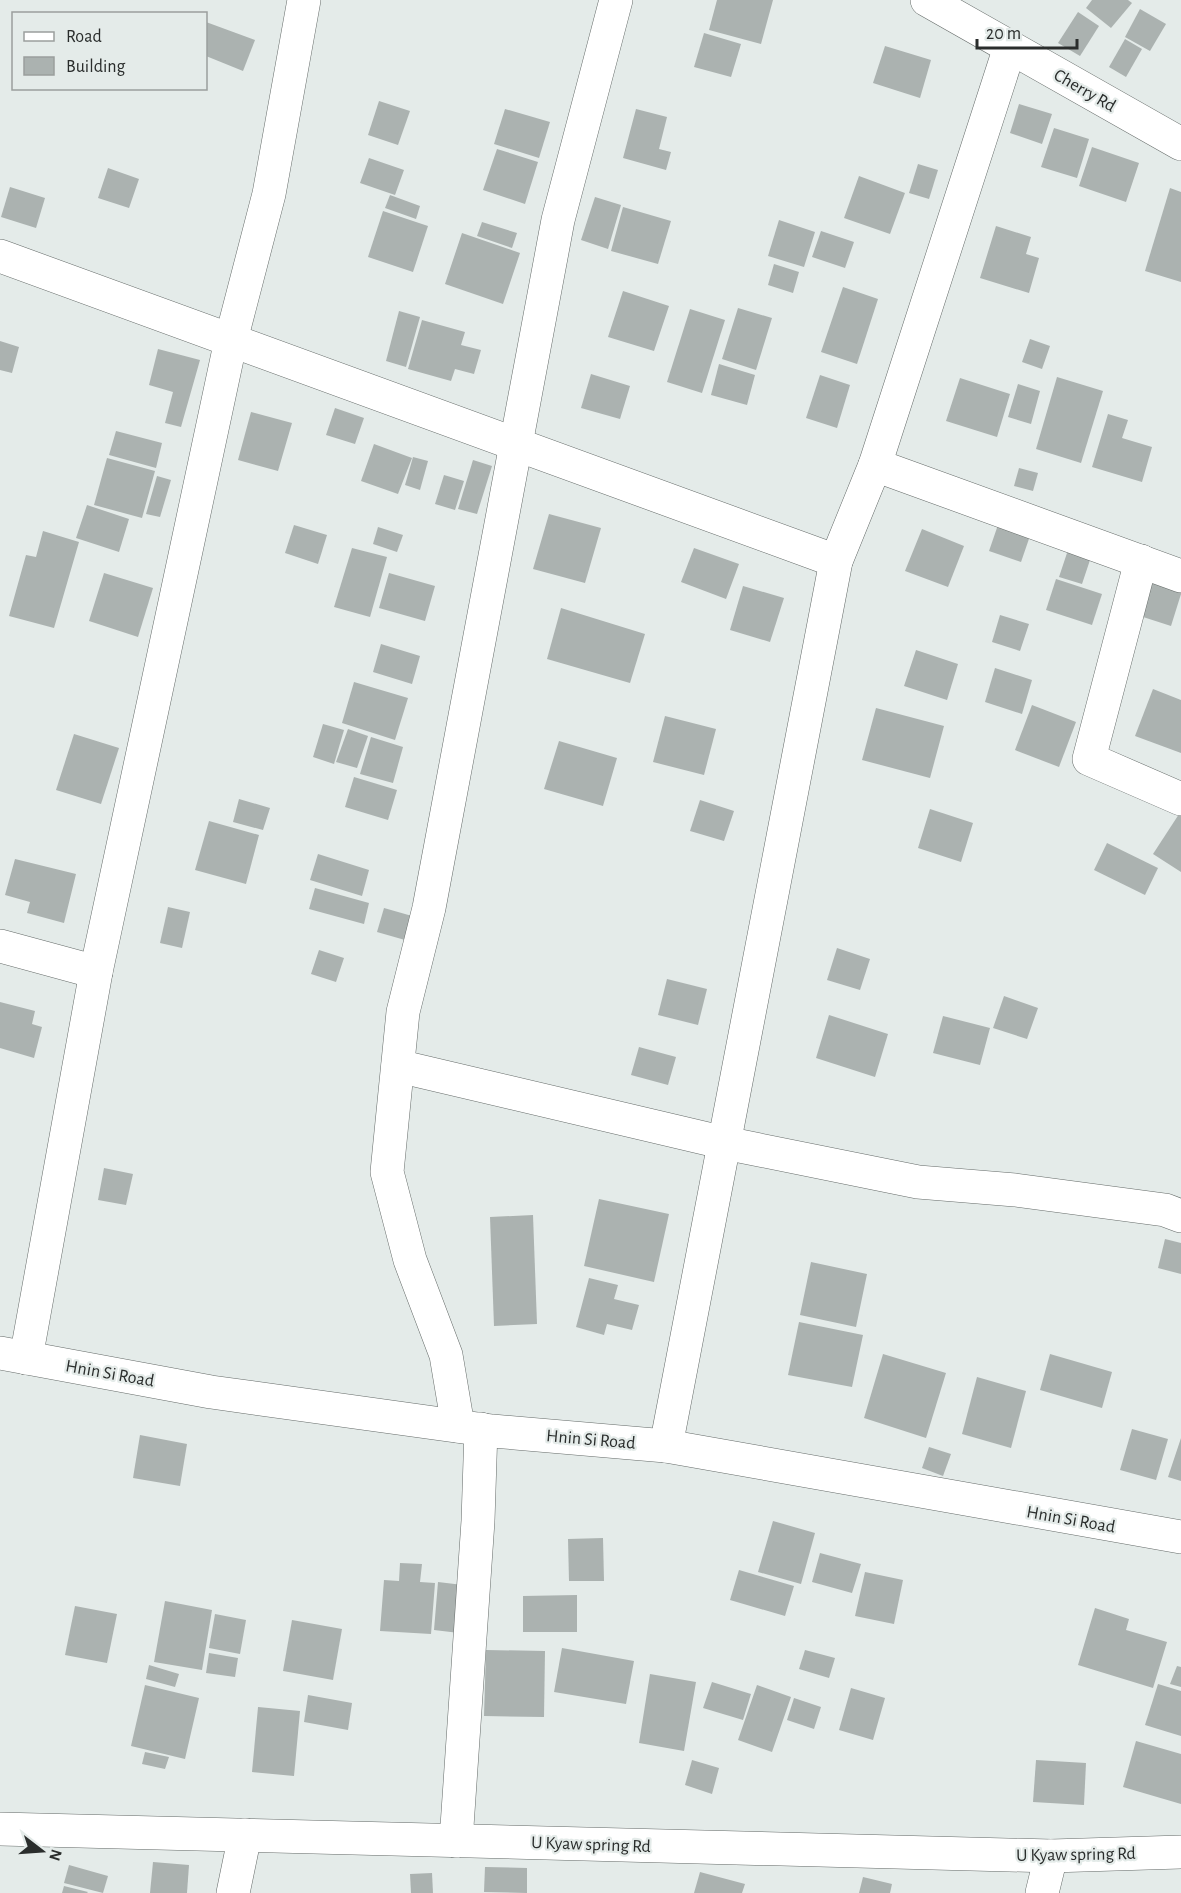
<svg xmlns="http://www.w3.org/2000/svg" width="1181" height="1893" viewBox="0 0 1181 1893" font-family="'Alegreya Sans',sans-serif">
<rect width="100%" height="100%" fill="#e4ebe9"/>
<g fill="#abb2b0">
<polygon points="717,0 773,0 761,44 709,30"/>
<polygon points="1092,0 1128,0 1132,3 1111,28 1086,8"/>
<polygon points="1140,9 1166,24 1150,51 1125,37"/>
<polygon points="1078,12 1099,26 1080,56 1058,43"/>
<polygon points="206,22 255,40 243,71 206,56"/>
<polygon points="704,33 741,44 731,77 694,67"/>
<polygon points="1125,39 1142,49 1126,77 1109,67"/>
<polygon points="885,46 931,60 920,98 873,83"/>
<polygon points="379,101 410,111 398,145 368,135"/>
<polygon points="1019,104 1052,114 1042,144 1010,133"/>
<polygon points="505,109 550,122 539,158 494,144"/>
<polygon points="636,109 667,117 659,149 671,152 666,170 623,158"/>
<polygon points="1054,128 1089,139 1077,178 1041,167"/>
<polygon points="1092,147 1139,163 1126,202 1079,186"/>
<polygon points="497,149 538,162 525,204 483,190"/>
<polygon points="369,158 404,170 395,195 360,183"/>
<polygon points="918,164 938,170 929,199 909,193"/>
<polygon points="108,168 139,179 129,208 98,198"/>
<polygon points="859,176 905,193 890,234 844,218"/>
<polygon points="10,187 45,198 36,228 1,217"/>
<polygon points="1170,188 1181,192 1181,282 1145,271"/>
<polygon points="390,195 420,206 416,219 385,208"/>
<polygon points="595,197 621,205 608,249 581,240"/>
<polygon points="623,207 671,221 658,264 611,251"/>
<polygon points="383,211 428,226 413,272 368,257"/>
<polygon points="779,220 815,232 804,267 768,256"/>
<polygon points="482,222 517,233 512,248 477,236"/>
<polygon points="996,226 1031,237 1026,254 1039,258 1029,293 980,278"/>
<polygon points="821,231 854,242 845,268 812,257"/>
<polygon points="462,233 520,253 503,304 445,284"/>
<polygon points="774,264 799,272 793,293 768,285"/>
<polygon points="843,287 878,299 857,364 821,352"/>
<polygon points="623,291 669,306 654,351 608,337"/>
<polygon points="738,308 772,318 756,370 722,359"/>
<polygon points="690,309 725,320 702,393 667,382"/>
<polygon points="399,311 420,317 406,367 386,361"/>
<polygon points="422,320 465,332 461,345 481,350 474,374 455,369 451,381 408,369"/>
<polygon points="1030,339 1050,346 1042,369 1022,362"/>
<polygon points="0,341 19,347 12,373 0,370"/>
<polygon points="158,349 200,360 181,427 165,423 173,392 149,385"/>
<polygon points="719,364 755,375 747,405 711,395"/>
<polygon points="591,374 630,386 620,419 581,408"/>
<polygon points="820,375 850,385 837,428 806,418"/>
<polygon points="1057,377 1103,391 1081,463 1036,449"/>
<polygon points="960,378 1010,394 997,437 946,421"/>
<polygon points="1018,384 1040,391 1031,424 1008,417"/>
<polygon points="335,408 364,418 355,444 326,435"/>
<polygon points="251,412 292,423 278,471 238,460"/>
<polygon points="1108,414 1128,420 1122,438 1152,447 1142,482 1092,467"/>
<polygon points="116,431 162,443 156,468 109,455"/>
<polygon points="374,444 412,458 398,494 361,481"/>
<polygon points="413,457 428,461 420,490 405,485"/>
<polygon points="107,458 155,471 142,518 94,505"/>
<polygon points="473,460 492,466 477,514 458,509"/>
<polygon points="1019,468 1038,473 1033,491 1014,486"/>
<polygon points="444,475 464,481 455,510 435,504"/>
<polygon points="157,476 171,480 160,517 146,514"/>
<polygon points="87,505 129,519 119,552 76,538"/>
<polygon points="549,514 601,528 585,583 533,569"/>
<polygon points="999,522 1031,533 1021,562 989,551"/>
<polygon points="294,525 327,535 318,564 285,553"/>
<polygon points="378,527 403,535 397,552 373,544"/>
<polygon points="922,529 964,546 948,587 905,571"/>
<polygon points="43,531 79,542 54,628 9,616 26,555 36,557"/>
<polygon points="352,548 387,557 370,617 334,607"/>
<polygon points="694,548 739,564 726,599 681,582"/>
<polygon points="1068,550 1091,557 1082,584 1059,577"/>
<polygon points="104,573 153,588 138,637 89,621"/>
<polygon points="389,573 435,586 425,621 379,608"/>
<polygon points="1153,574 1181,583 1181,594 1171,626 1140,616"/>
<polygon points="1056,579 1102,594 1092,625 1046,610"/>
<polygon points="743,586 784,598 770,642 730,630"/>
<polygon points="561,608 645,634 630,683 547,659"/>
<polygon points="1000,615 1029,624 1020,651 992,642"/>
<polygon points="381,644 420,656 412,684 373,672"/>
<polygon points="916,650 958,664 947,700 904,686"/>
<polygon points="995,668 1032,680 1022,714 985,702"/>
<polygon points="354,682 408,698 395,740 342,723"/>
<polygon points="1153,689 1181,700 1181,753 1135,736"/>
<polygon points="1032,705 1076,722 1059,767 1015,750"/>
<polygon points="876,708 944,726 930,778 862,760"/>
<polygon points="665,716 716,729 704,775 653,762"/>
<polygon points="323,724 344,730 334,764 313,757"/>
<polygon points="348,729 368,736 357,768 336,762"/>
<polygon points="74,734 119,748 101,804 56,790"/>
<polygon points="371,737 403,747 393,783 360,774"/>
<polygon points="559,741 617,758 603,806 544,789"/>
<polygon points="354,777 397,790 388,820 345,807"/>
<polygon points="239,799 270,808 263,830 233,822"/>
<polygon points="700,800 734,811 724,841 690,831"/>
<polygon points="930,809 973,823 961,862 918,848"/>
<polygon points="1181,811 1181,872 1153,854"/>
<polygon points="209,821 259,835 246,884 195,870"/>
<polygon points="1107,843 1158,868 1145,895 1094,870"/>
<polygon points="318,854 369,870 362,896 310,880"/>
<polygon points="15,859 76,874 64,923 27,913 30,902 5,895"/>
<polygon points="315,888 369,903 364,924 309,909"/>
<polygon points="168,907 190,912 182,948 160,943"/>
<polygon points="384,908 412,916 405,940 377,932"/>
<polygon points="837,948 870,959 860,990 827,980"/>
<polygon points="319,950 344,958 336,982 311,974"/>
<polygon points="667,979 707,989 698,1025 658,1015"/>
<polygon points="1004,996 1038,1008 1027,1039 993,1028"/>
<polygon points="0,1002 35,1011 32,1024 42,1027 34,1058 0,1048"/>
<polygon points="829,1015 888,1034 875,1077 816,1058"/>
<polygon points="943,1016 990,1028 980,1065 933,1053"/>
<polygon points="639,1047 676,1057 668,1085 631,1075"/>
<polygon points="104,1168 133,1174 126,1205 98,1200"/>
<polygon points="599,1199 669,1214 654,1282 584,1266"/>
<polygon points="533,1215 537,1324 494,1326 490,1217"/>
<polygon points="1165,1239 1181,1243 1181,1274 1158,1268"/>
<polygon points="811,1262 867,1274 856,1327 800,1315"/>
<polygon points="589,1278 618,1285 614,1299 639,1305 632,1330 607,1324 604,1335 576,1327"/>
<polygon points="799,1322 863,1335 852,1387 788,1375"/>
<polygon points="883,1354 946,1373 926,1438 864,1418"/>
<polygon points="1050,1354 1112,1372 1102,1408 1040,1390"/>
<polygon points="977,1377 1026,1391 1011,1448 962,1434"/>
<polygon points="1132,1429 1168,1439 1156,1480 1120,1470"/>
<polygon points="140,1435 187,1444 180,1486 133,1478"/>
<polygon points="1181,1438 1181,1481 1168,1477"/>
<polygon points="929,1447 951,1454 943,1476 922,1468"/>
<polygon points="773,1521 815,1533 801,1584 758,1572"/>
<polygon points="603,1538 604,1581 569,1581 568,1539"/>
<polygon points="820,1553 861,1564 852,1593 812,1582"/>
<polygon points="400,1563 422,1564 420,1582 435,1583 431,1634 380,1631 384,1580 399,1581"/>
<polygon points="739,1570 794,1586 785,1616 730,1600"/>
<polygon points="865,1572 903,1580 894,1624 855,1616"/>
<polygon points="438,1582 463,1585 459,1633 434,1630"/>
<polygon points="577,1595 577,1632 523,1632 523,1596"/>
<polygon points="165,1601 212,1610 202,1670 154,1662"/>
<polygon points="75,1606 117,1614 107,1663 65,1655"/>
<polygon points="1095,1608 1129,1619 1126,1630 1167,1642 1153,1688 1078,1665"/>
<polygon points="215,1614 246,1620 240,1654 209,1648"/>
<polygon points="292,1620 342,1629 333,1680 283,1671"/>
<polygon points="562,1648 634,1661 626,1704 554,1692"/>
<polygon points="486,1650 545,1651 544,1717 484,1716"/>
<polygon points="805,1650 835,1658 829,1678 799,1669"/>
<polygon points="209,1653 238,1658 235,1677 206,1673"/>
<polygon points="149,1665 179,1674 175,1687 146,1679"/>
<polygon points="1177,1666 1181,1667 1181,1687 1170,1684"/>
<polygon points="650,1674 696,1682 684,1751 639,1743"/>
<polygon points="712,1682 751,1694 743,1720 703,1708"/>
<polygon points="1158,1684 1181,1691 1181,1736 1145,1725"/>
<polygon points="145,1685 199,1698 185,1759 131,1746"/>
<polygon points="757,1685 791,1697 772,1752 738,1740"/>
<polygon points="851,1688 885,1698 873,1740 839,1730"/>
<polygon points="308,1695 352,1703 348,1730 304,1722"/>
<polygon points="794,1698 821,1707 814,1729 787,1720"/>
<polygon points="258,1707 300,1711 294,1776 252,1772"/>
<polygon points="1136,1741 1181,1754 1181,1804 1123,1787"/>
<polygon points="145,1752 169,1757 165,1769 142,1764"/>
<polygon points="692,1760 719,1768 712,1794 685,1785"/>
<polygon points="1036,1760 1086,1763 1084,1805 1033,1802"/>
<polygon points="153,1862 189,1865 187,1893 150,1893"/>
<polygon points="69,1865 108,1876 103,1893 64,1883"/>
<polygon points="485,1867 527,1868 527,1893 484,1892"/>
<polygon points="700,1872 745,1884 742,1893 694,1893"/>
<polygon points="432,1873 433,1893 411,1893 410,1874"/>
<polygon points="863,1877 892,1884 890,1893 859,1893"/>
<polygon points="64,1886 88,1892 87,1893 62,1893"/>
</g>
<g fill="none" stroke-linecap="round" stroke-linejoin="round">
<g stroke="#656b69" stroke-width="34">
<g id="minor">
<polyline points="927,0 1181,144"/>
<polyline points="0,256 836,561"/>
<polyline points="875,465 1181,576"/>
<polyline points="1141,561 1089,759 1181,799"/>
<polyline points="0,946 96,972"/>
<polyline points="398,1066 725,1143 918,1182 1015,1190 1165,1210 1181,1216"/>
<polyline points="0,1353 211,1392 492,1431 666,1446 1181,1537"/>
<polyline points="26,1358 96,972 231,340 269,194 304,0"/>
<polyline points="458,1426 446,1355 410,1260 387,1172 403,1012 429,908 558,220 616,0"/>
<polyline points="666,1446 836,561 875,465 1010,47"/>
<polyline points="0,1829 1051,1856 1181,1852"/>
<polyline points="456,1841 478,1521 481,1429"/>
<polyline points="233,1893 245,1835"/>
<polyline points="1042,1893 1051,1856"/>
</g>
</g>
<use href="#minor" stroke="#fff" stroke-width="33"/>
</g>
<g text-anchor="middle" stroke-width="4.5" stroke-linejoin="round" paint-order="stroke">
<g font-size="18" fill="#2a2d2c" stroke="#e4ebe9">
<text transform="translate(1085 90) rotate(30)" y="6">Cherry Rd</text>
<text transform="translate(110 1373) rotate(10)" y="6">Hnin Si Road</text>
<text transform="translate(591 1439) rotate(5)" y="6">Hnin Si Road</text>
<text transform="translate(1071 1519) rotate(10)" y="6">Hnin Si Road</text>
<text transform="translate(591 1844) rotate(2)" y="6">U Kyaw spring Rd</text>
<text transform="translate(1076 1854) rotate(-1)" y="6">U Kyaw spring Rd</text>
</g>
</g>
<rect x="12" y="12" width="195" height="78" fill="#e4ebe9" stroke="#9a9f9d" stroke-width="1.5"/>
<rect x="24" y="32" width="30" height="9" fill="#ffffff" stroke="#9a9f9d" stroke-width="1.5"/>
<text x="66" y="42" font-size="18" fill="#2a2d2c">Road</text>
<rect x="24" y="57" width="30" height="18" fill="#abb2b0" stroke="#9a9f9d" stroke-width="1.5"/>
<text x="66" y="72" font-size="18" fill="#2a2d2c">Building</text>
<g transform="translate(42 1851) rotate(107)" stroke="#e4ebe9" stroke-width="4.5" paint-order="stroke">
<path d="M0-4.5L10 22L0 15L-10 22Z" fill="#2a2d2c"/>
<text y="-9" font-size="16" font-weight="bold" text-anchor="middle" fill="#2a2d2c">N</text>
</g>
<path d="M977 39v9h100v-9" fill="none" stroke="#2a2d2c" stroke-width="3"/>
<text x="986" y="39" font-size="18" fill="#2a2d2c" stroke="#e4ebe9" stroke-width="4.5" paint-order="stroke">20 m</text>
</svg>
